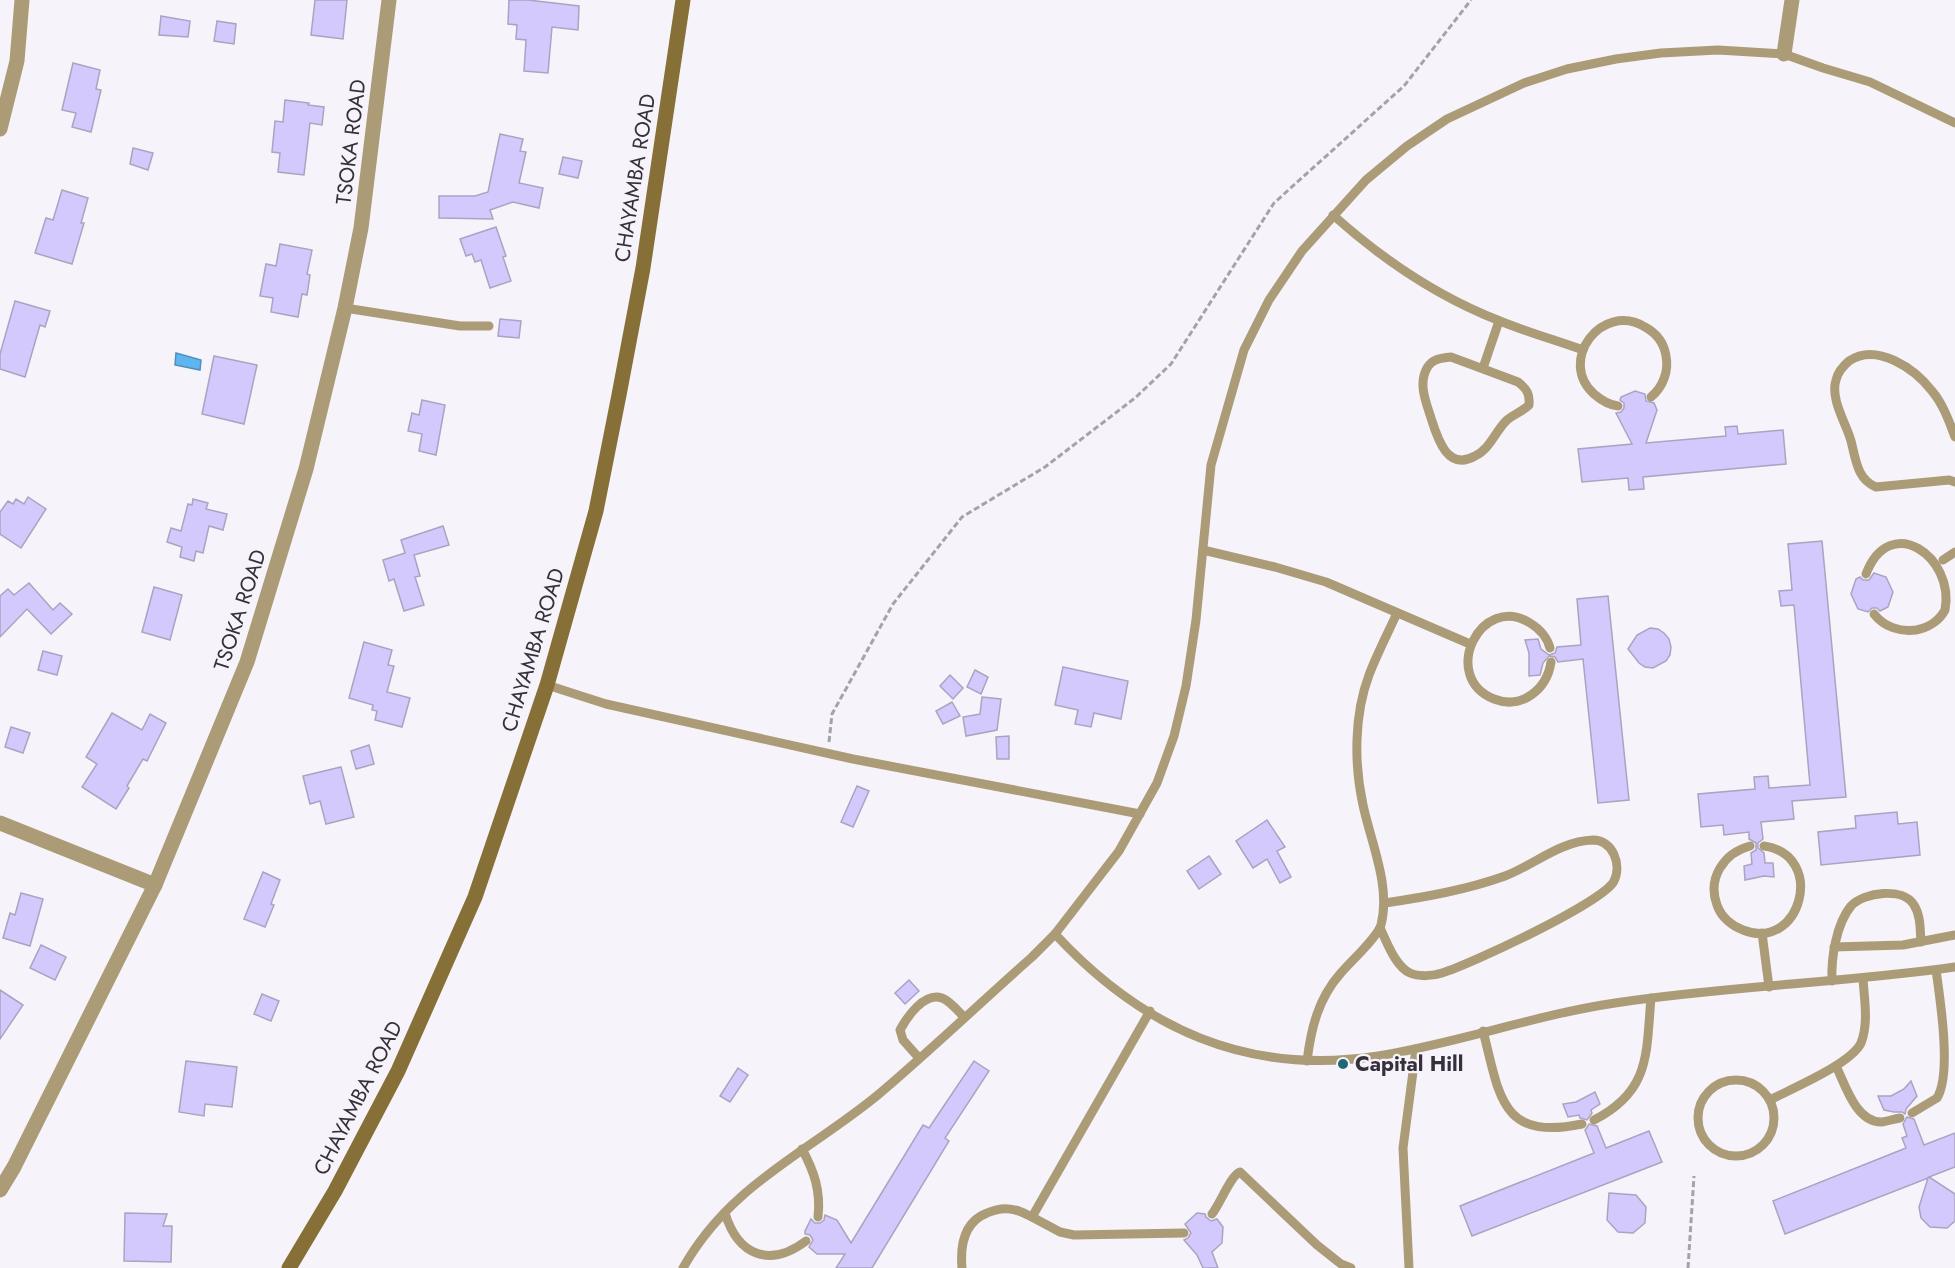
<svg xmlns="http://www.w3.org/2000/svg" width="1955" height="1268" viewBox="0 0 1955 1268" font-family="Jost,sans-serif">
<rect width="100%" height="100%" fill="#f6f4fa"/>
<polygon fill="#5eb6f0" stroke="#528eba" stroke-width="1.5" points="176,353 201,360 200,370 175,365"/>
<g fill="#d4c9fc" stroke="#aaa3c1" stroke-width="1.5">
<polygon points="315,0 347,0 343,39 311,35"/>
<polygon points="509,0 528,0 579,6 578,30 552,27 548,73 524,71 526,40 516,39 517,25 508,24"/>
<polygon points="161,16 190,21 188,37 159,35"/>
<polygon points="217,21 236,24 234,44 214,41"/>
<polygon points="73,63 100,70 96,89 101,90 91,132 72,127 76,113 62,110"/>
<polygon points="285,100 309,103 308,105 324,107 322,125 310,123 304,175 278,172 280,153 272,152 275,121 283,122"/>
<polygon points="500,134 523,139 520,151 526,152 519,183 543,188 539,208 513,202 490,210 493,219 439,218 439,196 475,196 488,192"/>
<polygon points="133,148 153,153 148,170 130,164"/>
<polygon points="563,157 582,161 578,178 559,174"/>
<polygon points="62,190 88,198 81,223 84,223 72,264 35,253 46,218 53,220"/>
<polygon points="496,227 506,256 503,257 511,281 490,288 481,260 475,262 472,254 466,256 460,239"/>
<polygon points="280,244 312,250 307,274 310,275 307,295 302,294 298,317 271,312 273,298 260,296 266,264 276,266"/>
<polygon points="15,301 50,311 45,327 40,325 25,377 0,369 0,354"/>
<polygon points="500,319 521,321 519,338 498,336"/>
<polygon points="214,356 257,365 244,424 202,414"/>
<polygon points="1635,391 1645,394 1646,401 1654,403 1657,410 1646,443 1726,436 1725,427 1737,426 1738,434 1783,430 1786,464 1643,477 1644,489 1629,490 1628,478 1582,482 1578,449 1632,444 1616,413 1621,412 1624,408 1624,403 1620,400 1621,397"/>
<polygon points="422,400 445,405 436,455 419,451 422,434 408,431 412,413 419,415"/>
<polygon points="28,497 46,509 21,548 0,534 0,512 8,501 13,504 16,499 24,504"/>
<polygon points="193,499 208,503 206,509 227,514 223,530 209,526 203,553 196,551 194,561 180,557 182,547 167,542 171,528 181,531 188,504 192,505"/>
<polygon points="443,526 449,545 414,555 420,576 415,577 424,605 404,611 394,579 389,581 383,560 405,553 401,540"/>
<polygon points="1822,541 1846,797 1792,801 1794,819 1761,822 1763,839 1758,843 1758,848 1764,853 1765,863 1773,863 1774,877 1764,876 1745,880 1744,866 1752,864 1751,853 1756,850 1756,843 1749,839 1749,832 1724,835 1723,825 1701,827 1698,794 1755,789 1754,777 1768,776 1769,788 1810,785 1794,605 1781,606 1779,591 1792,590 1788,544"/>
<polygon points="1874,573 1886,577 1893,592 1888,607 1880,611 1877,608 1872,608 1868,612 1858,609 1851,594 1856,579 1860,577 1863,580 1869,580"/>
<polygon points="29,583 53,610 60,603 72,614 51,634 27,609 0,637 0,596 8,589 14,595"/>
<polygon points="154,587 182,595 170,640 142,632"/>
<polygon points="1608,596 1629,800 1598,803 1583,659 1558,662 1555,657 1549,656 1543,663 1540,675 1529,676 1529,653 1525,640 1538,639 1541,649 1549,655 1555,653 1557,647 1581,645 1577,599"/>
<polygon points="1650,628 1658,629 1664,633 1669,639 1671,647 1670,655 1666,661 1653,668 1645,667 1639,663 1628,649 1637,635"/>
<polygon points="364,642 392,650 388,665 394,666 387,692 410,698 402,727 375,720 377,711 372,710 373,705 349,698"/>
<polygon points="43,651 62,656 57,675 38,670"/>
<polygon points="1063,667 1128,681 1121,719 1094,713 1091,727 1075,724 1078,710 1055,705"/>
<polygon points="975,670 988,677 981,694 967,687"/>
<polygon points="950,675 963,688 953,699 940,686"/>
<polygon points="982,697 1001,699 997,730 966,736 963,717 980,714"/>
<polygon points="952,702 960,716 943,724 936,711"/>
<polygon points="112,713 142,730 150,714 166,723 147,761 143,759 127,786 129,788 116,809 82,787 97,764 86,757"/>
<polygon points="11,727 30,733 23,753 5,747"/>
<polygon points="1009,736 1009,759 997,759 996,737"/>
<polygon points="369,745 374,764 356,769 351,751"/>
<polygon points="341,767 354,817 326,824 320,801 310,804 303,776"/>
<polygon points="857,786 869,791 853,827 841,822"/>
<polygon points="1897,812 1898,824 1917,822 1920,855 1821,865 1818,832 1856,828 1855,816"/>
<polygon points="1267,820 1285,847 1277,851 1291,877 1280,883 1267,859 1253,868 1236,841"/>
<polygon points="1209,856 1221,874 1199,889 1187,871"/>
<polygon points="263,872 280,880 271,904 274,905 265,927 244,919"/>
<polygon points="21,893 43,899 30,946 3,938 10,913 15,915"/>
<polygon points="41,945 66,957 55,980 30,968"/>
<polygon points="909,980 919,991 905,1004 895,993"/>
<polygon points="0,990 23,1005 0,1039"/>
<polygon points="262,994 279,1001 271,1021 254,1014"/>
<polygon points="186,1061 237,1067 232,1107 205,1104 204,1116 179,1112"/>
<polygon points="974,1061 989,1071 945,1138 949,1141 872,1268 836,1268 845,1254 817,1254 809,1247 813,1240 810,1235 805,1234 805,1231 811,1219 815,1223 820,1223 824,1220 825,1215 837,1220 851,1243 923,1125 929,1128"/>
<polygon points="738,1068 748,1075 730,1102 720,1096"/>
<polygon points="1911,1081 1917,1096 1906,1109 1905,1114 1902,1112 1894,1112 1884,1110 1878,1096 1891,1096 1904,1089"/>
<polygon points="1595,1092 1600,1104 1591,1110 1592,1113 1587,1120 1580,1118 1579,1115 1568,1117 1563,1104 1576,1102"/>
<polygon points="1907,1117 1914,1119 1924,1145 1955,1133 1955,1167 1929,1177 1955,1194 1955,1221 1947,1228 1930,1227 1921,1218 1919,1207 1928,1178 1785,1234 1773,1201 1906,1148 1902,1138 1907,1136 1903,1124"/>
<polygon points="1589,1124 1597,1126 1606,1148 1649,1131 1662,1162 1472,1236 1460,1206 1594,1153 1585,1130"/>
<polygon points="1609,1193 1636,1195 1646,1207 1645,1223 1633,1233 1618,1232 1607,1220"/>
<polygon points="125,1213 167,1214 163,1226 172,1226 171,1262 124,1261"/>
<polygon points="1197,1213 1205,1214 1206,1217 1211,1221 1217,1219 1223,1227 1222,1243 1212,1252 1218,1268 1203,1268 1197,1255 1184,1240 1188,1238 1191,1233 1185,1224"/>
</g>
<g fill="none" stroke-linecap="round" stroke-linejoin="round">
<g stroke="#a5a2aa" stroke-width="3" stroke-dasharray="6 3" stroke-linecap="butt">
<polyline points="829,742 832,714 893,604 962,517 1045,467 1135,398 1171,364 1274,203 1404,86 1471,0"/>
<polyline points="1688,1268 1694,1176"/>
</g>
<g stroke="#ab9c77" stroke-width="9">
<path d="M 1333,215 C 1382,259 1438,297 1500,321 C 1527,332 1555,340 1583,350"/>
<polyline points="345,308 460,326 489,326"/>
<path d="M 1451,357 L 1518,382 C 1527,389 1530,394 1529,405 C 1522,412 1512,415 1506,421 C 1495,432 1490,449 1475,456 C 1447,472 1437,437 1431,418 C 1426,402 1418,384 1427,368 C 1432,359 1441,358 1451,357 Z"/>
<polyline points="1483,368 1499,321"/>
<path d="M 1618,406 C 1609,405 1601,400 1594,394 C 1557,361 1602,301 1645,327 C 1656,333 1664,343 1666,356 C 1669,371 1663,387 1651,397"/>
<path d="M 1955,437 C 1949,421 1943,404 1932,391 C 1915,369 1877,342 1849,361 C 1843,366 1838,372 1836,380 C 1830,399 1846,423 1851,441 C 1856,460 1857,479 1876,487 L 1949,480 L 1955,482"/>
<polyline points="1203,550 1275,567 1326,582 1470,644"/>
<polyline points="1943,560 1955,552"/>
<path d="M 1866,574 C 1890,511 1955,557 1945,610 C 1939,621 1928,628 1916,630 C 1900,632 1884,627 1874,614"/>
<path d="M 1550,648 C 1547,637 1540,629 1530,623 C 1481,592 1439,677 1494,699 C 1522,710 1547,689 1551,662"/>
<polyline points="547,685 606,704 853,759 1140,814"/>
<path d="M 1750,846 C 1724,853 1707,878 1717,905 C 1721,917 1732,926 1743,930 C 1801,953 1827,855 1764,846"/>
<path d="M 1380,928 C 1387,942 1395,966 1410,973 C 1419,977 1433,976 1442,973 C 1469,965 1604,902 1614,881 C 1622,865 1613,840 1593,840 C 1560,841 1534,865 1505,876 C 1466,890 1425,897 1385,903"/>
<polyline points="1762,933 1769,987"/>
<path d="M 1055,934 C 1143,1029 1247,1076 1378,1056 C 1458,1043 1535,1015 1615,1003 C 1727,986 1842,983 1955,967"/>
<polyline points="1834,947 1903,945 1955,935"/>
<path d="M 1832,981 C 1831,959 1836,924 1851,906 C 1864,892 1903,887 1914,905 C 1921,916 1920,930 1921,942"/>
<path d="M 1483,1031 C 1500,1096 1500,1141 1582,1124"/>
<path d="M 919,1058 L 903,1040 L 900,1030 C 907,1017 924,992 942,998 C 950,1001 958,1011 964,1017"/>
<path d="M 1307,1061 C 1311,1029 1318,999 1340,974 C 1350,962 1377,938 1381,925 C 1391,886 1371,843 1363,805 C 1354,764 1354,715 1369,675 C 1377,654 1388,633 1397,613"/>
<path d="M 1836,1066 C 1845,1084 1856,1123 1882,1122 C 1888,1121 1894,1119 1900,1118"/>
<circle cx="1736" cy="1118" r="38"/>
<path d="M 1770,1100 C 1791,1089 1851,1064 1861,1043 C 1869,1023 1864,998 1863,978"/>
<path d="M 1912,1113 L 1937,1098 C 1952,1074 1940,999 1936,970"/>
<path d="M 1594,1120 C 1651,1091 1646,1053 1651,998"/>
<path d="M 802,1149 C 814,1171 821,1191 818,1217"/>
<path d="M 725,1213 C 738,1256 770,1268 806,1241"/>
<path d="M 1212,1214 C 1220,1204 1231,1175 1240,1172 L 1317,1245 L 1341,1264 L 1351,1268"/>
<polyline points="1032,1217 1060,1232 1074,1235 1184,1233"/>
<path d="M 683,1268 C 730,1184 809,1152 879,1094 C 931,1050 981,1002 1032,957 L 1055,934 L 1119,851 L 1157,783 L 1174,736 L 1186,686 L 1196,620 L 1211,465 L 1244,350 L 1269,300 L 1302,251 L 1366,180 L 1407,146 L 1447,119 L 1524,83 L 1567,69 L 1616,59 L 1661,53 L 1718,50 L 1784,54 L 1823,68 L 1870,82 L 1955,123"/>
<path d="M 962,1268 C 960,1245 964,1222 987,1213 C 996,1209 1005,1207 1015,1210 C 1021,1211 1027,1215 1032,1217 L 1150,1011"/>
<polyline points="1409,1268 1403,1148 1416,1049"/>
</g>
<g stroke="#ab9c77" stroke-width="15">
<polyline points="1784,54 1792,0"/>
<polyline points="0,129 17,61 22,0"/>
<polyline points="0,823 155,885"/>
<polyline points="0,1190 14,1167 155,885 247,662 306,469 345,308 361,228 389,0"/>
</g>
<polyline stroke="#867037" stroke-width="15" points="289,1268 335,1191 398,1071 475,897 547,685 596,511 619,395 643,268 683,0"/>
</g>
<circle fill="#1e6774" stroke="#f6f4fa" stroke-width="2" cx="1343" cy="1064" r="6"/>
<g text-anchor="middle" stroke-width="4.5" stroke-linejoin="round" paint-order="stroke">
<g font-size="21" fill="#35303c" stroke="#f6f4fa">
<text transform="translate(351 142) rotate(-83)" y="7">TSOKA ROAD</text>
<text transform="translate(635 178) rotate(-81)" y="7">CHAYAMBA ROAD</text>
<text transform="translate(240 610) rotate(-72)" y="7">TSOKA ROAD</text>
<text transform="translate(533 650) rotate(-73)" y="7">CHAYAMBA ROAD</text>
<text transform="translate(358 1098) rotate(-63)" y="7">CHAYAMBA ROAD</text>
</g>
<g font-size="21" font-weight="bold" fill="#35303c" stroke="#f6f4fa" text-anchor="start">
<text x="1355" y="1071">Capital Hill</text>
</g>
</g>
</svg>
